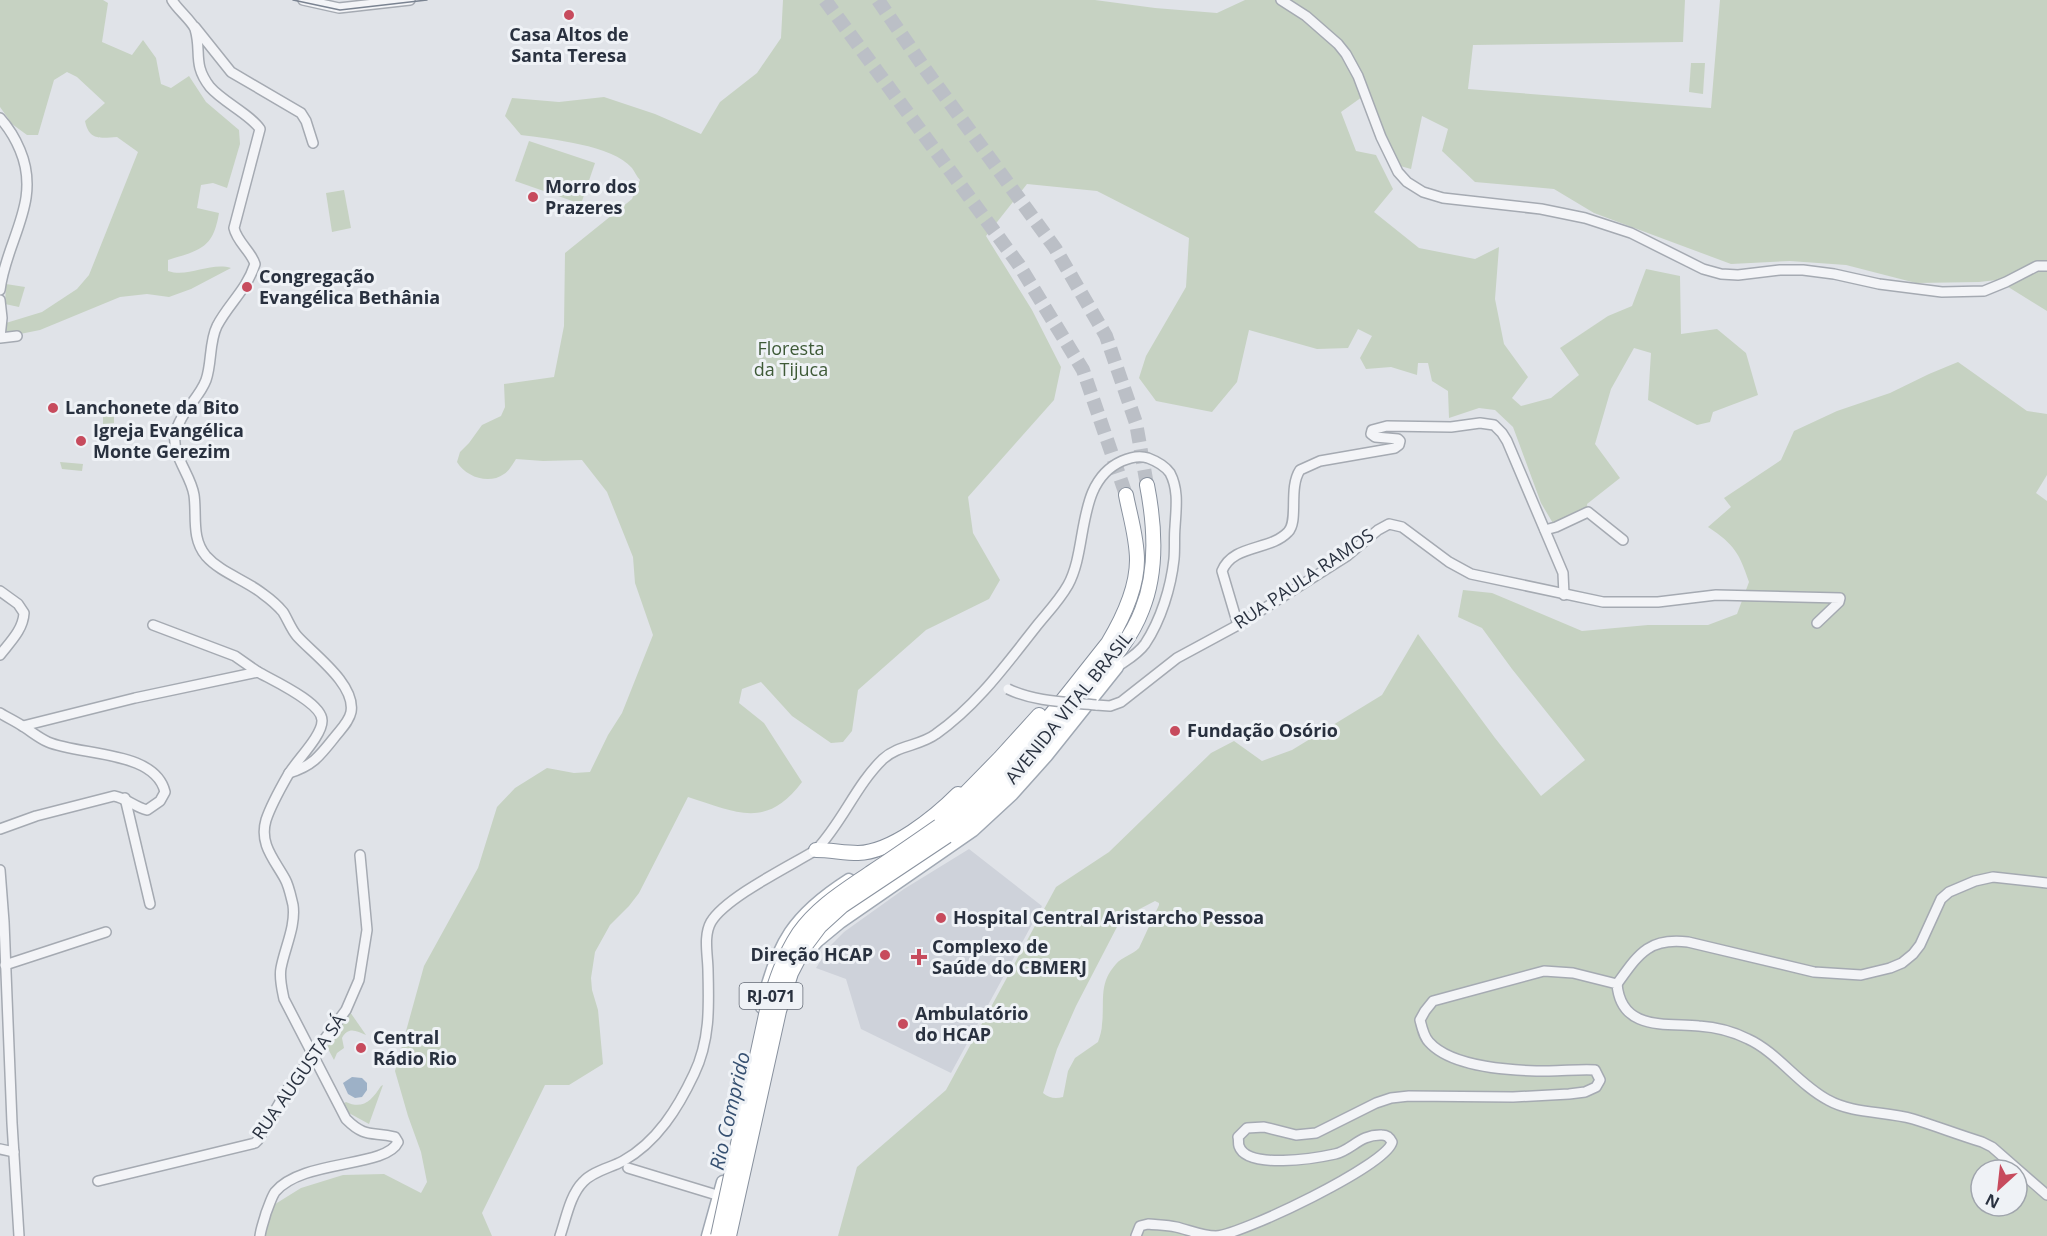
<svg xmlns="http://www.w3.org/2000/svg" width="2047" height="1236" viewBox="0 0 2047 1236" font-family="'Open Sans',sans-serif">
<rect width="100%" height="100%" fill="#e0e3e8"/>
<polygon fill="#ced2da" points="969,849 1042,906 951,1073 861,1029 846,979 816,968 830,946 844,932 904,889"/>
<g fill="#c6d2c2" fill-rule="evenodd">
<path d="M 0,0 L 103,0 L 108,3 L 102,42 L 132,55 L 143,40 L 156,58 L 161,84 L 171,88 L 189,76 L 206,102 L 239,130 L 240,144 L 227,188 L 213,183 L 201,185 L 197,208 L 219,213 C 213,249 200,250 168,260 L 168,271 C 188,278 210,262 231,268 L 191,289 L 169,297 L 147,294 L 120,297 L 40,330 L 5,337 L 6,323 L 42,312 L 77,289 L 89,275 L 138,152 L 117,137 C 101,138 89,141 85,121 L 105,103 L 77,77 L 67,72 L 54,80 L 38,135 L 27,135 L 12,124 L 0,107 Z"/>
<path d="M 783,0 L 1095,0 L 1155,8 L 1217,13 L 1245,0 L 1685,0 L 1683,42 L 1473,45 L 1468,89 L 1711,108 L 1720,0 L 2047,0 L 2047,311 L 1997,280 L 1979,282 L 1916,283 L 1846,265 L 1790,261 L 1731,264 L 1594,213 L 1554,189 L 1475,182 L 1442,151 L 1448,129 L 1422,116 L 1411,169 L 1393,164 L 1362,97 L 1341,112 L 1356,151 L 1376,155 L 1393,189 L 1374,212 L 1419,248 L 1475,259 L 1499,247 L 1495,299 L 1504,344 L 1528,377 L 1512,398 L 1521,406 L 1551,398 L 1579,375 L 1560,348 L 1608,316 L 1632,306 L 1646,269 L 1680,276 L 1681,334 L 1717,329 L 1746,353 L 1758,395 L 1713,412 L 1710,422 L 1697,425 L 1648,400 L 1651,353 L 1634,348 L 1611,389 L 1595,444 L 1620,478 L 1587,504 L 1588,511 L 1554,525 L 1541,503 L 1513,427 L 1495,410 L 1479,408 L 1449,418 L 1448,391 L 1432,381 L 1428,363 L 1418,363 L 1417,375 L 1391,367 L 1366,369 L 1360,358 L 1372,336 L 1358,329 L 1348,348 L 1317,349 L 1249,330 L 1237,382 L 1212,412 L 1156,401 L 1139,378 L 1146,356 L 1186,287 L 1189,238 L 1097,191 L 1027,184 L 986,236 L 1032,310 L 1061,367 L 1054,400 L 968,497 L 973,533 L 1000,580 L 989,599 L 926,630 L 858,690 L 852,731 L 843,742 L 831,743 L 792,716 L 761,682 L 742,689 L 739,703 L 764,723 L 802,782 C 766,830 736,812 688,797 L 639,893 L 629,906 L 610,925 L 595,952 L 591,978 L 592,990 L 598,1010 L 603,1064 L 569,1085 L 545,1085 L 482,1213 L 492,1236 L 262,1236 L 272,1206 L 301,1188 L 343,1175 L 384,1174 L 421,1193 L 427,1182 L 421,1152 L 408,1116 L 395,1071 L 424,966 L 478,868 L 497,807 L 515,788 L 547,768 L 574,773 L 590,772 L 608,735 L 622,713 L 653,635 L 635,583 L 633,557 L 607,492 L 582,460 L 543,461 L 516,459 C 513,464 509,471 504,474 C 489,485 466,477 457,462 L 460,452 L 469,443 L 482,425 L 501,416 L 505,407 L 504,384 L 554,377 L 564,326 L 565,253 L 632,199 L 640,180 C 637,177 635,172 632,168 C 613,145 550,139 521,135 L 505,116 L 512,98 L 559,102 L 604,97 L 655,114 L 701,134 L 720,102 L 757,73 L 781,38 Z"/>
<polygon points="1691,63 1705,63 1703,94 1689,92"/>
<polygon points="529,141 595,163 581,204 515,181"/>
<polygon points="344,190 351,228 332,232 326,193"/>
<polygon points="6,284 25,287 19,307 5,304"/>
<path d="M 1958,362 L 2027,411 L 2047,414 L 2047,475 L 2036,493 L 2047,501 L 2047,1236 L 838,1236 L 857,1167 L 946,1090 L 1056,887 L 1109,852 L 1211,753 L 1234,741 L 1262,761 L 1292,750 L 1382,695 L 1418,634 L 1495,738 L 1541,796 L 1585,760 L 1512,669 L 1482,628 L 1458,617 L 1463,590 L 1492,593 L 1582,631 L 1648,625 L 1708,625 L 1737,614 L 1749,582 C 1739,553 1735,545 1708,527 L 1731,507 L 1724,498 L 1781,460 L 1794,431 L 1837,411 L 1890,393 L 1929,374 ZM 1155,901 L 1159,903 L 1159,905 L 1139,948 C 1132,955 1122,957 1116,964 C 1098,984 1105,1001 1102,1024 C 1102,1030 1100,1036 1098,1042 L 1075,1058 L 1068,1071 L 1063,1097 C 1055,1099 1049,1098 1043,1093 L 1057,1049 L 1076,1006 L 1118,925 L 1130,914 ZM 1981,1170 L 2017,1170 L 2017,1206 L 1981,1206 Z"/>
<polygon points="103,406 114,408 114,423 103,424"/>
<polygon points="60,462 83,464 82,471 62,469"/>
<path d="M 350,1012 L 366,1035 C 357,1031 348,1026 342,1038 L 344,1048 L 337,1053 L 334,1060 L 327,1047 Z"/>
<path d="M 383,1085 L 369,1124 L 347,1112 L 341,1105 L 346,1102 C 363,1110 372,1100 381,1086 Z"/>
</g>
<polygon fill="#9db1c7" points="352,1077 362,1078 367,1083 367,1090 362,1097 355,1098 348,1094 343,1083"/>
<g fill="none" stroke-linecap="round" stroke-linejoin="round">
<g stroke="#bbbfc6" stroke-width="14" stroke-dasharray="14 7" stroke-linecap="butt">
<polyline points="825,0 1019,265 1083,370 1126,495"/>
<polyline points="878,0 925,69 1055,248 1106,336 1136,423 1147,485"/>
</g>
<g stroke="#a5aab2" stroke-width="12">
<g id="minor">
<path d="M 172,0 C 177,9 192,21 195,29 C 202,52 192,64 210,87 C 223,102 251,115 260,129 L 234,228 C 237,242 251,251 255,264 C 246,291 229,303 217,326 C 209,342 212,363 206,380 C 199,399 179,413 175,435 C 172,456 191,475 194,495 C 197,516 191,538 206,556 C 221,573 246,580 263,594 C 270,599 278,606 283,612 C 288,620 291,629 297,636 C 312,653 356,684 351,712 C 349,722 340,730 334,738 C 319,757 312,766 289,773"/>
<polyline points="303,0 339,8 410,0"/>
<polyline points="1281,0 1306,16 1338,44 1346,54 1358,76 1381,137 1398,172 1407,182 1423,192 1443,198 1541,209 1585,218 1631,233 1703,269 1721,274 1738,275 1780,270 1803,270 1834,274 1879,284 1942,292 1984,291 2006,282 2037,266 2047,266"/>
<polyline points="195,27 231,72 301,113 306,121 313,143"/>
<path d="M 0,118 C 9,128 15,138 20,150 C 42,202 6,240 0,290"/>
<polyline points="0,300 2,318 0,337"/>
<polyline points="0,338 17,336"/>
<polyline points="1545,530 1556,527 1588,512 1623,540"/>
<path d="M 0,591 L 18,604 L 24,613 C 23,630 10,642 0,655"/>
<polyline points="153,625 235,656 258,672"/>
<path d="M 1238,625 L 1222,571 C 1233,544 1270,551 1288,532 C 1299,521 1288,488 1300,470 L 1320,461 L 1395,448 L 1399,445 L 1400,441 L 1398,439 L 1375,437 L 1371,434 L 1372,430 L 1387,426 L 1451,427 L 1480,423 L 1494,425 L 1502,433 L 1507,441 L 1563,573 L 1564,595"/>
<polyline points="1096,705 1110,706 1121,702 1177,658 1238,625 1347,556 1378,530 1389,524 1402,527 1449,562 1471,574 1603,602 1658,602 1716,595 1840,598 1839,602 1817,623"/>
<path d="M 0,713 C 8,718 17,722 24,727 C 32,732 39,738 48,742 C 80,756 155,750 165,792 L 160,801 L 147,810 C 135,807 126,798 114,796 L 36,816 L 0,829"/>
<path d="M 23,726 L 135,698 L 258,672 C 272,680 323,703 322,721 C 322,736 296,761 288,775 C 280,789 271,805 266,820 C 259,844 274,859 285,879 C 289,886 291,897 293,905 C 296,926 285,947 281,968 C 279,978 282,989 284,999 L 346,1119 C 366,1139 372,1131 395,1137 L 398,1142 C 386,1168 302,1159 275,1192 C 271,1198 269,1206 266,1213 C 264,1221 261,1228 260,1236"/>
<polyline points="125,798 150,904"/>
<polyline points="0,870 4,922 12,1123 19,1236"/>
<polyline points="5,965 106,932"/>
<path d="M 1617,984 C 1638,955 1648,937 1688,942 L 1814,972 L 1861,975 L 1890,968 L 1902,963 L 1913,954 L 1920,945 L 1941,899 L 1949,892 L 1975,881 L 1993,877 L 2047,883"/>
<polyline points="0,1149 14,1152"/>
<polyline points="628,1168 720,1196"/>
<polyline points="98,1181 255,1143 258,1140 287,1090 346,1010 359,980 367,930 360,855"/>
<path d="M 560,1236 C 566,1219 570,1195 583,1182 C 593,1171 610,1168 623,1161 C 657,1142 678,1108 694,1074 C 710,1041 709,1007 708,971 C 708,956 703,936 711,922 C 726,897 790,866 816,850 C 842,823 856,785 883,759 C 898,745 920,746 936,734 C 976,706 1005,666 1035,628 C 1046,614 1059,601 1068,585 C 1089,547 1075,482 1122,461 C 1131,457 1139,455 1148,458 C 1156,461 1165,466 1170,473 C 1179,490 1176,509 1175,527 C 1174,537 1175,548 1174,559 C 1171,587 1161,620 1145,644 C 1138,654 1127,660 1117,667"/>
<path d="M 1136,1236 L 1140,1226 L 1148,1224 C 1157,1225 1167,1225 1176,1227 C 1189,1230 1202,1236 1216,1236 C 1243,1234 1387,1165 1392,1142 C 1389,1137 1387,1135 1382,1135 C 1360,1134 1352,1150 1335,1154 C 1317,1158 1247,1170 1239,1146 C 1238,1143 1239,1140 1238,1137 L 1247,1128 L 1264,1127 L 1296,1135 L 1316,1133 L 1376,1103 L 1391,1098 L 1409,1096 L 1513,1097 L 1569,1094 L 1585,1092 L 1596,1087 L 1600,1080 L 1595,1070 C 1580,1069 1564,1071 1549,1071 C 1516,1071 1452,1068 1429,1042 C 1424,1037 1422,1028 1420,1020 L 1425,1011 L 1433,1001 L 1544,971 L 1573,973 L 1617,984 C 1621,1031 1665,1023 1699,1026 C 1715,1027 1734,1032 1748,1039 C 1777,1052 1799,1085 1828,1100 C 1853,1114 1885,1111 1913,1119 C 1936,1126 1959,1135 1982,1142 L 1992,1147 L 2047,1195"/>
</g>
</g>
<g stroke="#a0a8b3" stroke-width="15">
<g id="major">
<polyline points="809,950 817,941 840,922 973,830 1012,794 1046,756 1117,667"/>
<path d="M 762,1007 C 777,943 794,915 849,880"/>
<polyline points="708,1236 723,1182"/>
</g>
</g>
<g stroke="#88919e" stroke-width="16">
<g id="highway">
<polyline points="954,805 1000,758 1039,715"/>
<path d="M 939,826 C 1007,777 1056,708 1108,643 C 1123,618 1137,589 1137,560 C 1137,538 1130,516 1126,495"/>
<path d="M 947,836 C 1003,793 1041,747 1085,692 C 1106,667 1130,642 1142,610 C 1158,571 1155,526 1147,485"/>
<path d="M 816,850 C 830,850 844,853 858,853 C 892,852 935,817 958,794"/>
</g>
</g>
<use href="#minor" stroke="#f3f4f7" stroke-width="9"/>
<use href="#major" stroke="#fff" stroke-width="12"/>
<use href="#highway" stroke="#fff" stroke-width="14"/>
<polyline stroke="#7a8391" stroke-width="1.5" points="293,0 340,10 427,0"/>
<g stroke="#a5aab2" stroke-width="12" stroke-linecap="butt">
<path id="minor-bridge" d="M 1008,689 C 1035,702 1067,702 1096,705"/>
</g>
<g stroke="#88919e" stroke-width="16" stroke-linecap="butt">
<g id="highway-bridge">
<path d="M 718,1236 L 767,1010 C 775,983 783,957 799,933 C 817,907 844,891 870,873 C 893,858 916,842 939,826"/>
<polyline points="729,1236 779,1011 791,973 805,946 820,926 842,906 947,836"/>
</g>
</g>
<use href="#minor-bridge" stroke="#f3f4f7" stroke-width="9"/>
<use href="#highway-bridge" stroke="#fff" stroke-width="14"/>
</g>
<g fill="#c74b5d" stroke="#eff2f6" stroke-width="2">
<circle cx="569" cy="15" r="6"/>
<circle cx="533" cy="197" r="6"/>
<circle cx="247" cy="287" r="6"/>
<circle cx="53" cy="408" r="6"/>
<circle cx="81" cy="441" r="6"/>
<circle cx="1175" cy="731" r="6"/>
<circle cx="941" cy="918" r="6"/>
<circle cx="885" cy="955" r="6"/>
<path d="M916 948h6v6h6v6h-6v6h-6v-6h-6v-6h6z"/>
<circle cx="903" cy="1024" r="6"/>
<circle cx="361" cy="1048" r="6"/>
</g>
<g text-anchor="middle" stroke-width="6" stroke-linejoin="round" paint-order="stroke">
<rect fill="#eff2f6" stroke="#646b76" stroke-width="1.5" x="739.5" y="983" width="63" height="26" rx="4.5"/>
<g font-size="16" font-weight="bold" fill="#29313f">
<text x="771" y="1002">RJ-071</text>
</g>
<g font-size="18" font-weight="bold" fill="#29313f" stroke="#eff2f6" text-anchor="start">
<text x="569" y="41" text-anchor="middle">Casa Altos de<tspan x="569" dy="21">Santa Teresa</tspan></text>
<text x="545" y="193">Morro dos<tspan x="545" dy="21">Prazeres</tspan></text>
<text x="259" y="283">Congregação<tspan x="259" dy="21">Evangélica Bethânia</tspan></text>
<text x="65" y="414">Lanchonete da Bito</text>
<text x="93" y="437">Igreja Evangélica<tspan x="93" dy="21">Monte Gerezim</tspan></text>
<text x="1187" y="737">Fundação Osório</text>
<text x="953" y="924">Hospital Central Aristarcho Pessoa</text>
<text x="932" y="953">Complexo de<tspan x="932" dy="21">Saúde do CBMERJ</tspan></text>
<text x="873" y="961" text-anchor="end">Direção HCAP</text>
<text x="915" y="1020">Ambulatório<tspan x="915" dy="21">do HCAP</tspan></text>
<text x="373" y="1044">Central<tspan x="373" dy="21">Rádio Rio</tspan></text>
</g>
<g font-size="18" fill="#3e5a37" stroke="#eff2f6">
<text x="791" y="355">Floresta<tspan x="791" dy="21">da Tijuca</tspan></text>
</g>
<g font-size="18" fill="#29313f" stroke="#eff2f6">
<text transform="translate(1304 579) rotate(-34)" y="6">RUA PAULA RAMOS</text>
<text transform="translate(1069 708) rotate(-51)" y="6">AVENIDA VITAL BRASIL</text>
<text transform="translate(299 1077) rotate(-55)" y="6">RUA AUGUSTA SÁ</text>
</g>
<g font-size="20" font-style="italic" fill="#365071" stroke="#eff2f6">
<text transform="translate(730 1111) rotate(-77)" y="7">Rio Comprido</text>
</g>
</g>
<g transform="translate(1999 1188) rotate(207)"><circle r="28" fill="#eff2f6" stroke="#a0a5ad" stroke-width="1.5"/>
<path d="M0-4.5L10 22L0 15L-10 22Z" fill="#c74b5d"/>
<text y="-9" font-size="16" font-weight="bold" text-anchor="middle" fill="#29313f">N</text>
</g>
</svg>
